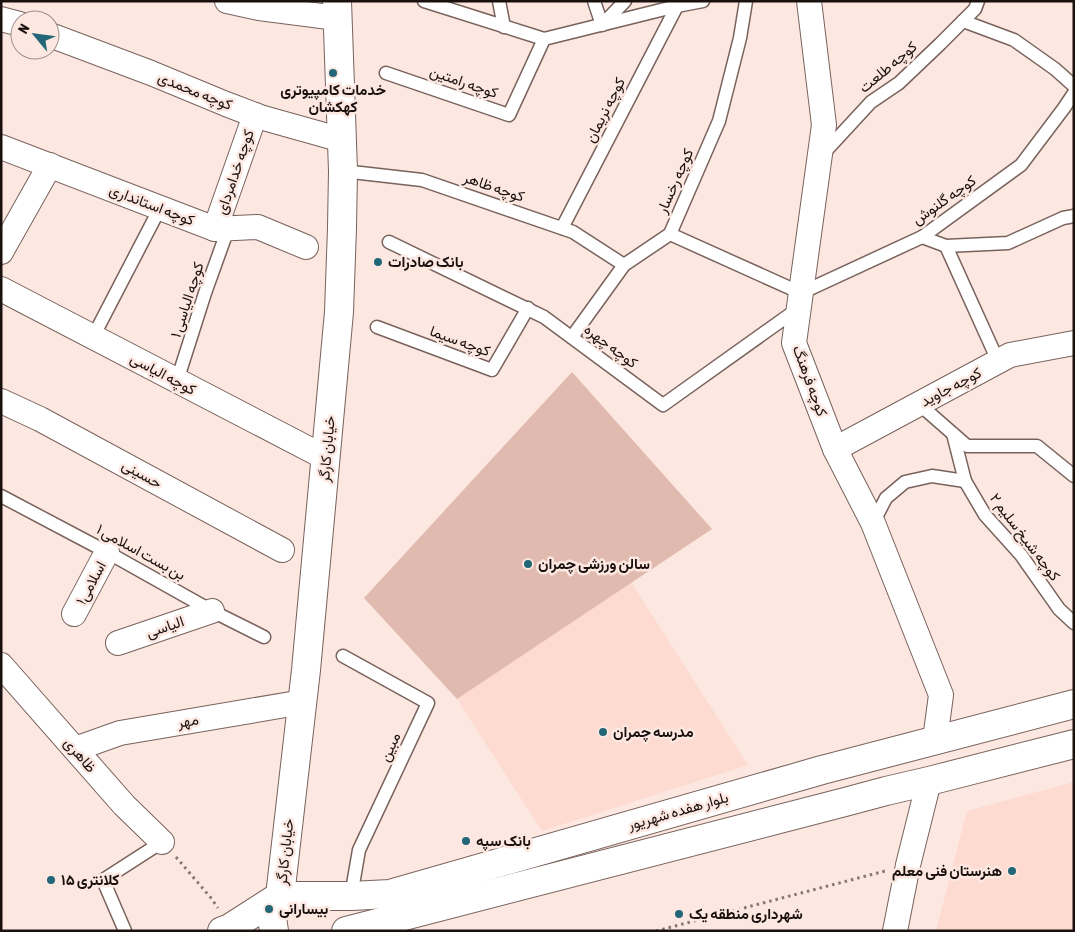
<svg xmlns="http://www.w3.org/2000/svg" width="1075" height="932" viewBox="0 0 1075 932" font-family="'Asap Condensed',Vazirmatn,sans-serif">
<rect width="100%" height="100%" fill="#fce7e1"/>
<g fill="#fddbd1">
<polygon points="631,582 748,765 542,831 457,699"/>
<polygon points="1074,782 1074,931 936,931 967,811"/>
</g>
<polygon fill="#e0baae" points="572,372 712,529 457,699 364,598"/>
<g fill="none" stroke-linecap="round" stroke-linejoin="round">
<g stroke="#78625b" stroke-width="15">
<g id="service">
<polyline points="424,1 544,39 677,6 703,1"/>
<polyline points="499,1 504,27"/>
<polyline points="594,1 602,25 625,1"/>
<polyline points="963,21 1014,40 1055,69 1074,86"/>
<polyline points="386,73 509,115 544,39"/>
<polyline points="822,155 871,102 899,83 940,44 975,9 978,1"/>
<polyline points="343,171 422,180 573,232 624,265"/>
<polyline points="562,228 677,6"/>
<polyline points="670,234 801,293 922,237 1021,165 1064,108 1074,93"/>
<polyline points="922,237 946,246 1008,243 1063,218 1074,216"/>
<polyline points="389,242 544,317 663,405 799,308"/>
<polyline points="946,246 998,361"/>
<polyline points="377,327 492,370 528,308"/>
<polyline points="93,337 160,208"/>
<polyline points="572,337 624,265 670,234 719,121 740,38 746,1"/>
<polyline points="177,381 205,293 228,229"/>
<polyline points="919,404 967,446 1037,446 1074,476"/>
<polyline points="953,434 965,481 985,515 1021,555 1059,609 1074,623"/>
<polyline points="1,496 107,552 212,611 264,637"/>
<polyline points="873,523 886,498 905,482 932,476 965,481"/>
<polyline points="343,656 428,703 359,850 351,896"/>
<polyline points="125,931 103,880 162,842"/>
</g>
</g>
<g stroke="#78625b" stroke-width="26">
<g id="minor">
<polyline points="227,1 259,8 337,18"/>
<polyline points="809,1 824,125 794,343 835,449 873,523 941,695 935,740"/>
<polyline points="1,19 20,24"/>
<polyline points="50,35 151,73 226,104 260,117 342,140"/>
<polyline points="1,147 215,229 258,227 306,247"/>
<polyline points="215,229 255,115"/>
<polyline points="1,252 50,165"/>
<polyline points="1,289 326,458"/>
<polyline points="1,401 40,419 282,550"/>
<polyline points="835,449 1010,355 1074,343"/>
<polyline points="74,614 107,552"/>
<polyline points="118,643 212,611"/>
<polyline points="1,665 124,805 162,842"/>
<polyline points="75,749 120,733 303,702"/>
<polyline points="895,931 908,865 929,781"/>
</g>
</g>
<g stroke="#78625b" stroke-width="30">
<g id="tertiary">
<polyline points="280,896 351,896 390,894 822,770 1074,704"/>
<polyline points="346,931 845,802 886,791 929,781 1074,744"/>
</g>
</g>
<g stroke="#78625b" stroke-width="30">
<g id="secondary">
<polyline points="222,931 230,928 280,896"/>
<polyline points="274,931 272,918 280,896 306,670 339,312 342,228 343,171 337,1"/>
</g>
</g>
<g stroke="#867773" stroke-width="3" stroke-dasharray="2.5 4" stroke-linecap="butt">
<polyline points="176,857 211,898 218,908"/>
<polyline points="656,931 885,871"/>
</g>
<use href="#service" stroke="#fff" stroke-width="12"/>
<use href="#minor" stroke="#fff" stroke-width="24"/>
<use href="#tertiary" stroke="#fff" stroke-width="28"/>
<use href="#secondary" stroke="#fff" stroke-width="28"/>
</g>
<g fill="#226678" stroke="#fce7e1" stroke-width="2">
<circle cx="333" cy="73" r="5"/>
<circle cx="378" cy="262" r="5"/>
<circle cx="528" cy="564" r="5"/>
<circle cx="603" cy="732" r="5"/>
<circle cx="466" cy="841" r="5"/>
<circle cx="1012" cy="871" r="5"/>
<circle cx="51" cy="880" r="5"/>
<circle cx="269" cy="909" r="5"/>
<circle cx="679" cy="914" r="5"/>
</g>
<g text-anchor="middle" stroke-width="5" stroke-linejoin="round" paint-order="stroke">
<g font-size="15" fill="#1a110f" stroke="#fce7e1">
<text transform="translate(888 67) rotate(-40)" y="5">کوچه طلعت</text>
<text transform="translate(464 82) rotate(19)" y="5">کوچه رامتین</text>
<text transform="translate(195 91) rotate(22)" y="5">کوچه محمدی</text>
<text transform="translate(605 110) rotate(-63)" y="5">کوچه نریمان</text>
<text transform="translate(235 172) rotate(-71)" y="5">کوچه خدامردای</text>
<text transform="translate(675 181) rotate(-66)" y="5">کوچه رخسار</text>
<text transform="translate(494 187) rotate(19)" y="5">کوچه ظاهر</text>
<text transform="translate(944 200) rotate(-35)" y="5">کوچه گلنوش</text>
<text transform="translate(152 205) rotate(21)" y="5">کوچه استانداری</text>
<text transform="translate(187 300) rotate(-72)" y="5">کوچه الیاسی ۱</text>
<text transform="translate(460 341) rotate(20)" y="5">کوچه سیما</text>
<text transform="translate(611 346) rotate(37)" y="5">کوچه چهره</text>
<text transform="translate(163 374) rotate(28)" y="5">کوچه الیاسی</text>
<text transform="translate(810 381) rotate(70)" y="5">کوچه فرهنگ</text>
<text transform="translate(951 387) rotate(-28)" y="5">کوچه جاوید</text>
<text transform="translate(327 449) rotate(-85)" y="5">خیابان کارگر</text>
<text transform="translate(142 474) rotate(29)" y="5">حسینی</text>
<text transform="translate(1025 537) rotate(53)" y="5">کوچه شیخ سلیم ۲</text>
<text transform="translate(141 552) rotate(29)" y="5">بن بست اسلامی ۱</text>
<text transform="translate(91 583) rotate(-62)" y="5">اسلامی۱</text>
<text transform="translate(165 627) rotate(-19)" y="5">الیاسی</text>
<text transform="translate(188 721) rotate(-10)" y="5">مهر</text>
<text transform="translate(390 747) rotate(-65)" y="5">مبین</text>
<text transform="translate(80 755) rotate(49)" y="5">ظاهری</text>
<text transform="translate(678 811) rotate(-16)" y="5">بلوار هفده شهریور</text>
<text transform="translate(285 852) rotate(-84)" y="5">خیابان کارگر</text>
</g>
<g font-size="15" font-weight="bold" fill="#1a110f" stroke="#fce7e1" text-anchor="start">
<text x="333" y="95" text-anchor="middle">خدمات کامپیوتری<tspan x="333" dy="17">کهکشان</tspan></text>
<text x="388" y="267">بانک صادرات</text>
<text x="538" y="569">سالن ورزشی چمران</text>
<text x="613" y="737">مدرسه چمران</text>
<text x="476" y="846">بانک سپه</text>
<text x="1002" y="876" text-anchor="end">هنرستان فنی معلم</text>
<text x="61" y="885">کلانتری ۱۵</text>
<text x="279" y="914">بیسارانی</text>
<text x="689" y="919">شهرداری منطقه یک</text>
</g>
</g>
<rect width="1075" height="932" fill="none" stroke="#1a110f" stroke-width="5"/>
<g transform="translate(35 35) rotate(299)"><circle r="24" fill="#fce7e1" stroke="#a2918d"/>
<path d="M0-4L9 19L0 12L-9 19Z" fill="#226678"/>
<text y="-8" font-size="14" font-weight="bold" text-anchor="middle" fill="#1a110f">N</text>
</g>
</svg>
